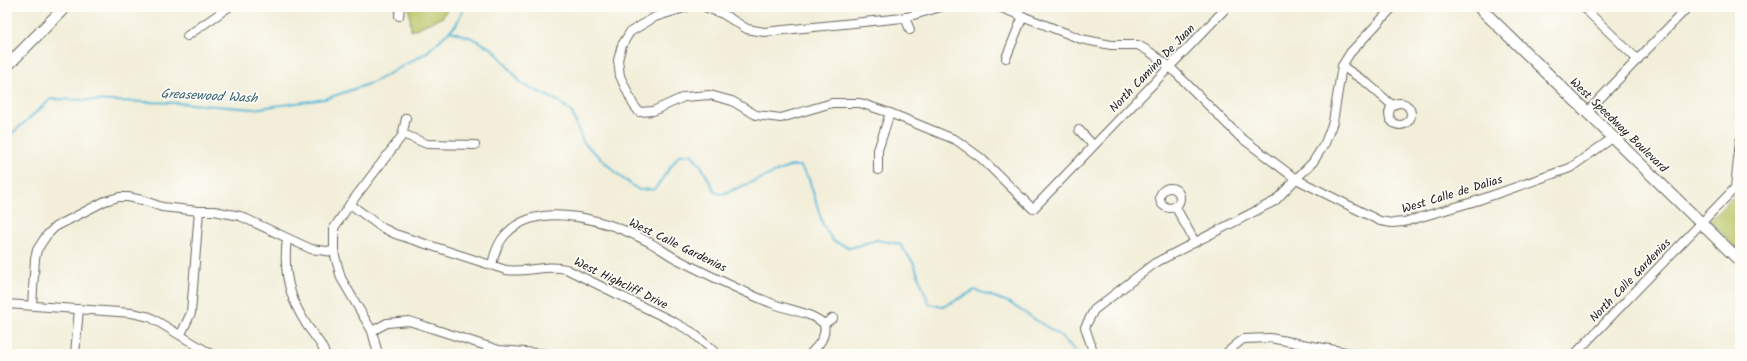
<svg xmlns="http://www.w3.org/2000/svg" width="1747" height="361" viewBox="0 0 1747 361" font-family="Kalam,sans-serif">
<rect width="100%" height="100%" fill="#fdfcf7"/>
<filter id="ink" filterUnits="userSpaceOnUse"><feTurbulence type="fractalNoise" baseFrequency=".025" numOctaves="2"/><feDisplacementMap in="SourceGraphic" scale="8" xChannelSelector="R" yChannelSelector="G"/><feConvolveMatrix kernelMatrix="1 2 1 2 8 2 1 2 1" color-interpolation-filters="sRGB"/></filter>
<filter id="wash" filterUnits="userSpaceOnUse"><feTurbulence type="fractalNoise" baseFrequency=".012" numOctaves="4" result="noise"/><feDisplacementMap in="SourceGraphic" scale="16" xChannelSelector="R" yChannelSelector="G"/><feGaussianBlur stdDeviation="0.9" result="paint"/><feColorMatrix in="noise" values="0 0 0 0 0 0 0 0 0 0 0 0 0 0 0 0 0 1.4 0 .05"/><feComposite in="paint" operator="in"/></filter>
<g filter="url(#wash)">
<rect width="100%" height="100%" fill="#f2eed9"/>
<g fill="#b8c668" stroke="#6a7142">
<polygon points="409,7 448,7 443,17 411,31"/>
<path d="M 1740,179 L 1740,238 L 1738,248 L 1736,248 L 1710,221 C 1721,209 1739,196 1740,179 Z"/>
</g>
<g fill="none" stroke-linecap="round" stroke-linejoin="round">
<g stroke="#58b7d7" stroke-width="2">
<polyline points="525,7 528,8 532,7"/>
<polyline points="450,31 472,38 494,50 522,84 560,102 572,113 583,142 622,178 639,190 655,189 679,155 691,154 700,164 716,193 723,194 791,166 800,166 809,179 823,225 833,241 850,248 876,240 900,244 914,264 929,304 943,307 975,290 1008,302 1061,336 1078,354"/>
<polyline points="7,138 51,99 177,103 253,109 325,99 374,82 426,53 456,25 464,7"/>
</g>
</g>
</g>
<g filter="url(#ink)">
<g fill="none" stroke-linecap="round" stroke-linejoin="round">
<g stroke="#67665e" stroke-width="10">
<g id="street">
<polyline points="705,7 723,14 747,29 764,32 903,18 941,7"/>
<polyline points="999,7 1081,39 1111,45 1138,45 1150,52 1170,67 1239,136 1296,179 1380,221 1392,223 1404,222 1476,201 1570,168 1614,137"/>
<polyline points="1583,7 1638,60"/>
<polyline points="399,16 400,7"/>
<polyline points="905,17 910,30"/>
<polyline points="187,36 229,7"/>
<polyline points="1006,58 1023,16"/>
<polyline points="1342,66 1367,83 1393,106"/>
<circle cx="1400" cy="114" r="11"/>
<polyline points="639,112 653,111 684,97 710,95 732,101 756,115 781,118 832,103 860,103 890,113 956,140 981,158 1033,209 1227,7"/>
<polyline points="639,112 633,104 620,76 618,60 622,45 630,32 655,17 687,7"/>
<polyline points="1587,112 1688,7"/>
<polyline points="1079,130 1093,145"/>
<polyline points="403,134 427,144 475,145"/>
<polyline points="878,170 878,150 890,113"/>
<circle cx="1170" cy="198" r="10"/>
<path d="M 350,204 L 381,227 L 395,234 L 506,270 C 527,273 546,264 566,269 L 674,322 L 692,332 L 717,354"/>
<polyline points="1175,206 1195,242"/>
<path d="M 287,239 C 283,269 288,296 305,322 C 311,333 322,342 325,354"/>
<path d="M 492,265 C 494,255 497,244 505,235 C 539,197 611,222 649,242 C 658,247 666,253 675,258 C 694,268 713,277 732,286 C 745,292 758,298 771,303 C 788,310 811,312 824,324"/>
<polyline points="7,304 132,313 150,317 211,354"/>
<polyline points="32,305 35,259 37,250 46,236 55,227 82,213 105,201 119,197 128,197 142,200 162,207 199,211 214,211 240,216 311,249 334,252"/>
<polyline points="824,324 833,318"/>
<polyline points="372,331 387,323 409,321 499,350 549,354"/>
<polyline points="181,334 191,313 199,211"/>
<polyline points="75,354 79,309"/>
<polyline points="378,354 372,331 341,278 334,252 334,228 350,204 402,136 406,118"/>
<path d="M 810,354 C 818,346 827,337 824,324"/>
<polyline points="1094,354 1085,327 1094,310 1155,263 1275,201 1296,179 1313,162 1325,143 1333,122 1342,66 1350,53 1393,7"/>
<polyline points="1225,354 1243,339 1270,338 1356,354"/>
<polyline points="1575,354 1735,188 1740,141"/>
</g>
</g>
<g stroke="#67665e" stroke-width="13">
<g id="secondary">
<polyline points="1479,7 1740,261"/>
<polyline points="7,66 65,7"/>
</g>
</g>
<use href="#street" stroke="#fff" stroke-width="8"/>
<use href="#secondary" stroke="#fff" stroke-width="11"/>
</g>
</g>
<g text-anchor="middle" stroke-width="3.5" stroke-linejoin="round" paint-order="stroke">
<g font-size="12" fill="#1c1c1c" stroke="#fdfcf7">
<text transform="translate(1152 68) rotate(-46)" y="4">North Camino De Juan</text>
<text transform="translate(1619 125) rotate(44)" y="4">West Speedway Boulevard</text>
<text transform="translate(1452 194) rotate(-17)" y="4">West Calle de Dalias</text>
<text transform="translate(678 245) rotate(26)" y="4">West Calle Gardenias</text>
<text transform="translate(1630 280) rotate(-46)" y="4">North Calle Gardenias</text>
<text transform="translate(621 283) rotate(26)" y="4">West Highcliff Drive</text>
</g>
<g font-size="13" font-style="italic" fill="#376270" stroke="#fdfcf7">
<text transform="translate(209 95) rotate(3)" y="5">Greasewood Wash</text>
</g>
</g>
<rect width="1747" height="361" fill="none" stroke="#fdfcf7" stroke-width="24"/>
</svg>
